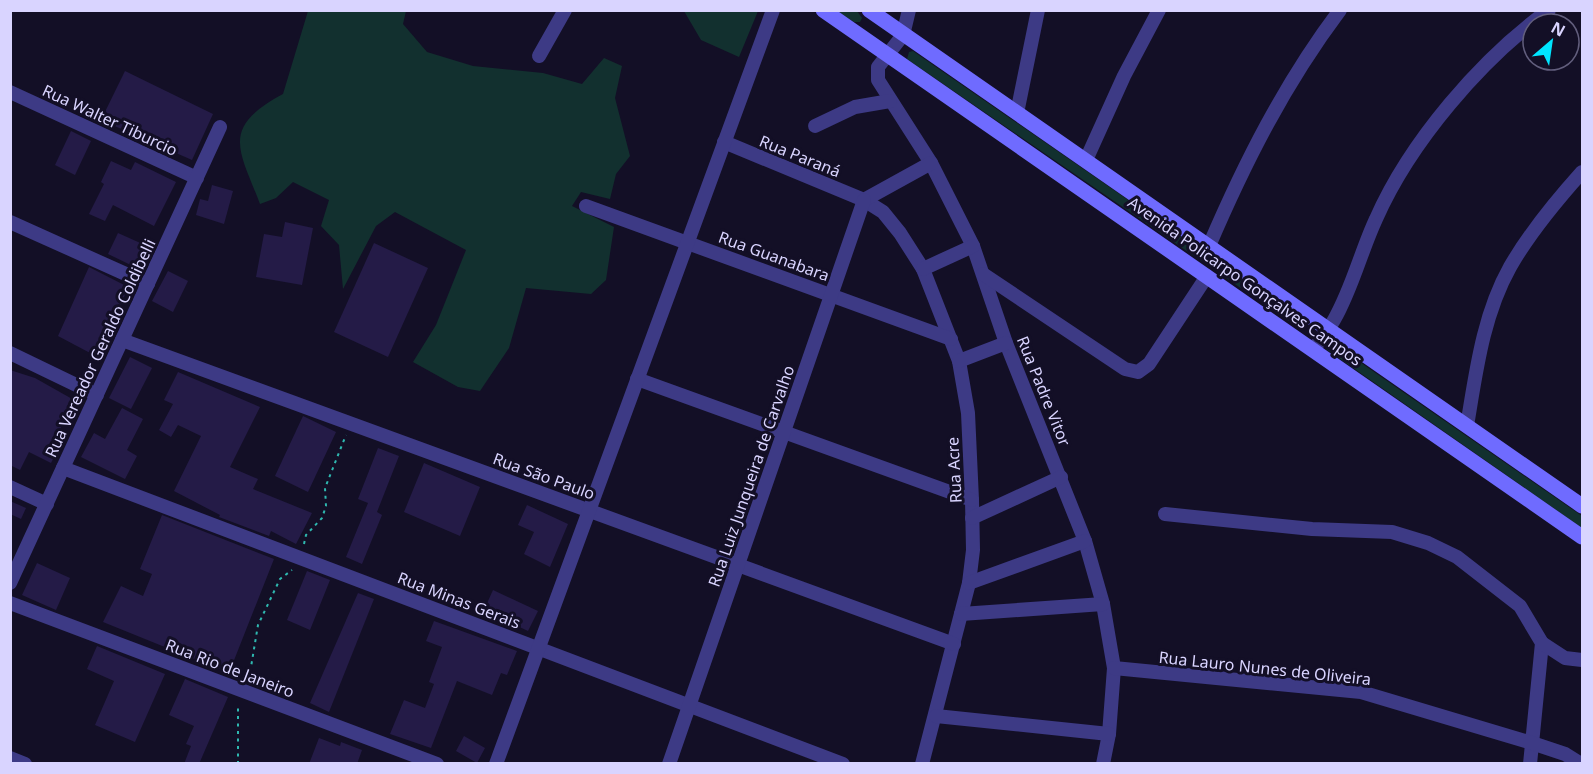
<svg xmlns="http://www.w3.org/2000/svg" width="1593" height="774" viewBox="0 0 1593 774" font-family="'Noto Sans',sans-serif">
<rect width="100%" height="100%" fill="#130f26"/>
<g fill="#12302f">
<path d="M 308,11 L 406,11 L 403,24 L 427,52 L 473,66 L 543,73 L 582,84 L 604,58 L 622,66 L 615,98 L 630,156 L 616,174 L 610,199 L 581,192 L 572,206 L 614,227 L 606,280 L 591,294 L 526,288 L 509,348 L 480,391 L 458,387 L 413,362 L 436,325 L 466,250 L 395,212 L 376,226 L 343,289 L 339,245 L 321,226 L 329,200 L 293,182 L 276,198 L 260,204 C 239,149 220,128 283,94 Z"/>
<polygon points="684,11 758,11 739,57 701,40"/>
<polygon points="837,11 857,11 862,18 860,22 854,22"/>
<polygon points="913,51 1300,319 1300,326 1296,326 907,59 909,52"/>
<polygon points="1331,342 1582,516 1582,528 1326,349"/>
</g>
<g fill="#241b47">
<polygon points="125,71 213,114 192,160 101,120"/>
<polygon points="71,131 91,141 75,175 55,165"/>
<polygon points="111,161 131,170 135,162 176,182 154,226 113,205 105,221 89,214 104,184 101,182"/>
<polygon points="212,185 233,191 224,224 196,215 200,199 208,201"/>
<polygon points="285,222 313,228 302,285 256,277 264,234 282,237"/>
<polygon points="118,233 147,246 137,268 108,254"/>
<polygon points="374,243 428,268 388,357 334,332"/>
<polygon points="89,267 128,287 112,327 107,325 92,354 58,336"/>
<polygon points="168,271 188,281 173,312 152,301"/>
<polygon points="130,357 152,368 131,409 109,398"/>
<polygon points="10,370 35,378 74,400 58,434 64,437 51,463 29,452 20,470 10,465"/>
<polygon points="178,372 260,407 230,467 258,479 253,489 312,513 296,544 271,531 269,536 219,517 220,515 174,491 201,436 178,425 171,437 159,430 173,404 164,400"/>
<polygon points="122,408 143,419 127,450 137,456 125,479 81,457 94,433 105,439"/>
<polygon points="303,416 336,432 308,492 275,476"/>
<polygon points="378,448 399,456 377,512 382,515 362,564 346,557 368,503 358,499"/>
<polygon points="424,463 480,487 460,536 404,512"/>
<polygon points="10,501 26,508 21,519 10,514"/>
<polygon points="527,505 568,524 550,567 524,554 534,532 518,525"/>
<polygon points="162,515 274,559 229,673 103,622 121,586 143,596 152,574 140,569"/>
<polygon points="37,563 70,578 56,610 22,595"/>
<polygon points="307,571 330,580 310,630 287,620"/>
<polygon points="493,590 538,611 528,631 484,610"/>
<polygon points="358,593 374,599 329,712 310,703"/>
<polygon points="434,621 517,651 507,675 501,673 492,695 457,681 431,748 390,734 404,700 425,708 434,684 429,682 442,647 426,641"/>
<polygon points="97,646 165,674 135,742 95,725 114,681 87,669"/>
<polygon points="185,679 228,697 199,764 184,764 191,746 186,744 194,726 169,715"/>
<polygon points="464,736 485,748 477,763 456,751"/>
<polygon points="319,738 340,746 341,742 362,750 357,764 309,764"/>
</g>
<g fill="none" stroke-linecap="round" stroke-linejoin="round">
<g stroke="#2fb8b0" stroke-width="2" stroke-dasharray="3 4.5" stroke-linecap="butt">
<polyline points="304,544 306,535 322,518 326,506 325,488 346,435"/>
<polyline points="244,677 251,667 258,625 280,579 292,570"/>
<polyline points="238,764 238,704"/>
</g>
<g stroke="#3d3a85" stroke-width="14">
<polyline points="909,10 903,35 878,67 878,80 931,163 973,246 1006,343 1085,541 1103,604 1114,668 1109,734 1103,764"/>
<polyline points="539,56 565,10"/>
<polyline points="10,92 197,178"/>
<polyline points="1017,113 1038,10"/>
<polyline points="815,126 855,107 890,101"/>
<polyline points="724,142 864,200 883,212 900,233 923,269 959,361 968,413 972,500 973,550 969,583 922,764"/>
<polyline points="1086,160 1124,76 1159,10"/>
<polyline points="864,200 931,163"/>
<polyline points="586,206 951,339"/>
<polyline points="10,222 148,284"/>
<path d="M 1209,246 C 1245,162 1285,83 1340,10"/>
<polyline points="923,269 973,246"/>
<polyline points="983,274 1125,369 1138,372 1149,364 1207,276"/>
<polyline points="122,340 954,644"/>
<path d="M 1313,350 C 1320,340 1328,330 1334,320 C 1352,289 1361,251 1376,219 C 1410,142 1481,59 1549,10"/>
<polyline points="10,353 97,395"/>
<polyline points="959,361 1006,343"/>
<polyline points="637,379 972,500"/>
<path d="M 1467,426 C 1476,372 1483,315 1510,267 C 1530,232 1556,201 1582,172"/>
<polyline points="63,468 843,764"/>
<polyline points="10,487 47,504"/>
<polyline points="1165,514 1312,529 1392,532 1428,543 1457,557 1520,606 1542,643 1530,764"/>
<polyline points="972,518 1061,477"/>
<polyline points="10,583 220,127"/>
<polyline points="969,583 1085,541"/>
<polyline points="10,603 437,764"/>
<polyline points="961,614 1103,604"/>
<polyline points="1542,643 1565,658 1582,660"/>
<polyline points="1114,668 1361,692 1532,743 1565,754 1581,764"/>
<polyline points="936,716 1109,734"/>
<polyline points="10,758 25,764"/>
<polyline points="496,764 773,10"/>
<polyline points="669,764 864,200"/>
</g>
<g stroke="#6f6bff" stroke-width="15">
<polyline points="823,10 1582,537"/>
<polyline points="869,10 1582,506"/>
</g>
</g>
<g text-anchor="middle" stroke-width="6" stroke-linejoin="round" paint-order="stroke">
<g font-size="16" fill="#d9d4ff" stroke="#130f26">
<text transform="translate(110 120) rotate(25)" y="6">Rua Walter Tiburcio</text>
<text transform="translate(800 156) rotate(22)" y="6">Rua Paraná</text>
<text transform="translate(774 256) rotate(20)" y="6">Rua Guanabara</text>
<text transform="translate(1245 281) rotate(35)" y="6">Avenida Policarpo Gonçalves Campos</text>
<text transform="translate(100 348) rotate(-65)" y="6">Rua Vereador Geraldo Coldibelli</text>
<text transform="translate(1044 391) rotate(68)" y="6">Rua Padre Vitor</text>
<text transform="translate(954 470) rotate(-93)" y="6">Rua Acre</text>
<text transform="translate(544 476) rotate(20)" y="6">Rua São Paulo</text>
<text transform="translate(751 476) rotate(-71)" y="6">Rua Luiz Junqueira de Carvalho</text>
<text transform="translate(459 600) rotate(21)" y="6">Rua Minas Gerais</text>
<text transform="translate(230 668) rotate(21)" y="6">Rua Rio de Janeiro</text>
<text transform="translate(1265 668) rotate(6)" y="6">Rua Lauro Nunes de Oliveira</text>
</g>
</g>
<rect width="1593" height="774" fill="none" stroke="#d9d4ff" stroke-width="24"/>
<g transform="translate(1551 42) rotate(29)"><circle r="28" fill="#130f26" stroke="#625e7d" stroke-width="1.5"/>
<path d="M0-4.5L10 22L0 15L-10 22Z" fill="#00e5ff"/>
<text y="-9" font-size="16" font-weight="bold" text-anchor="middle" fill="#d9d4ff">N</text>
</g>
</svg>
